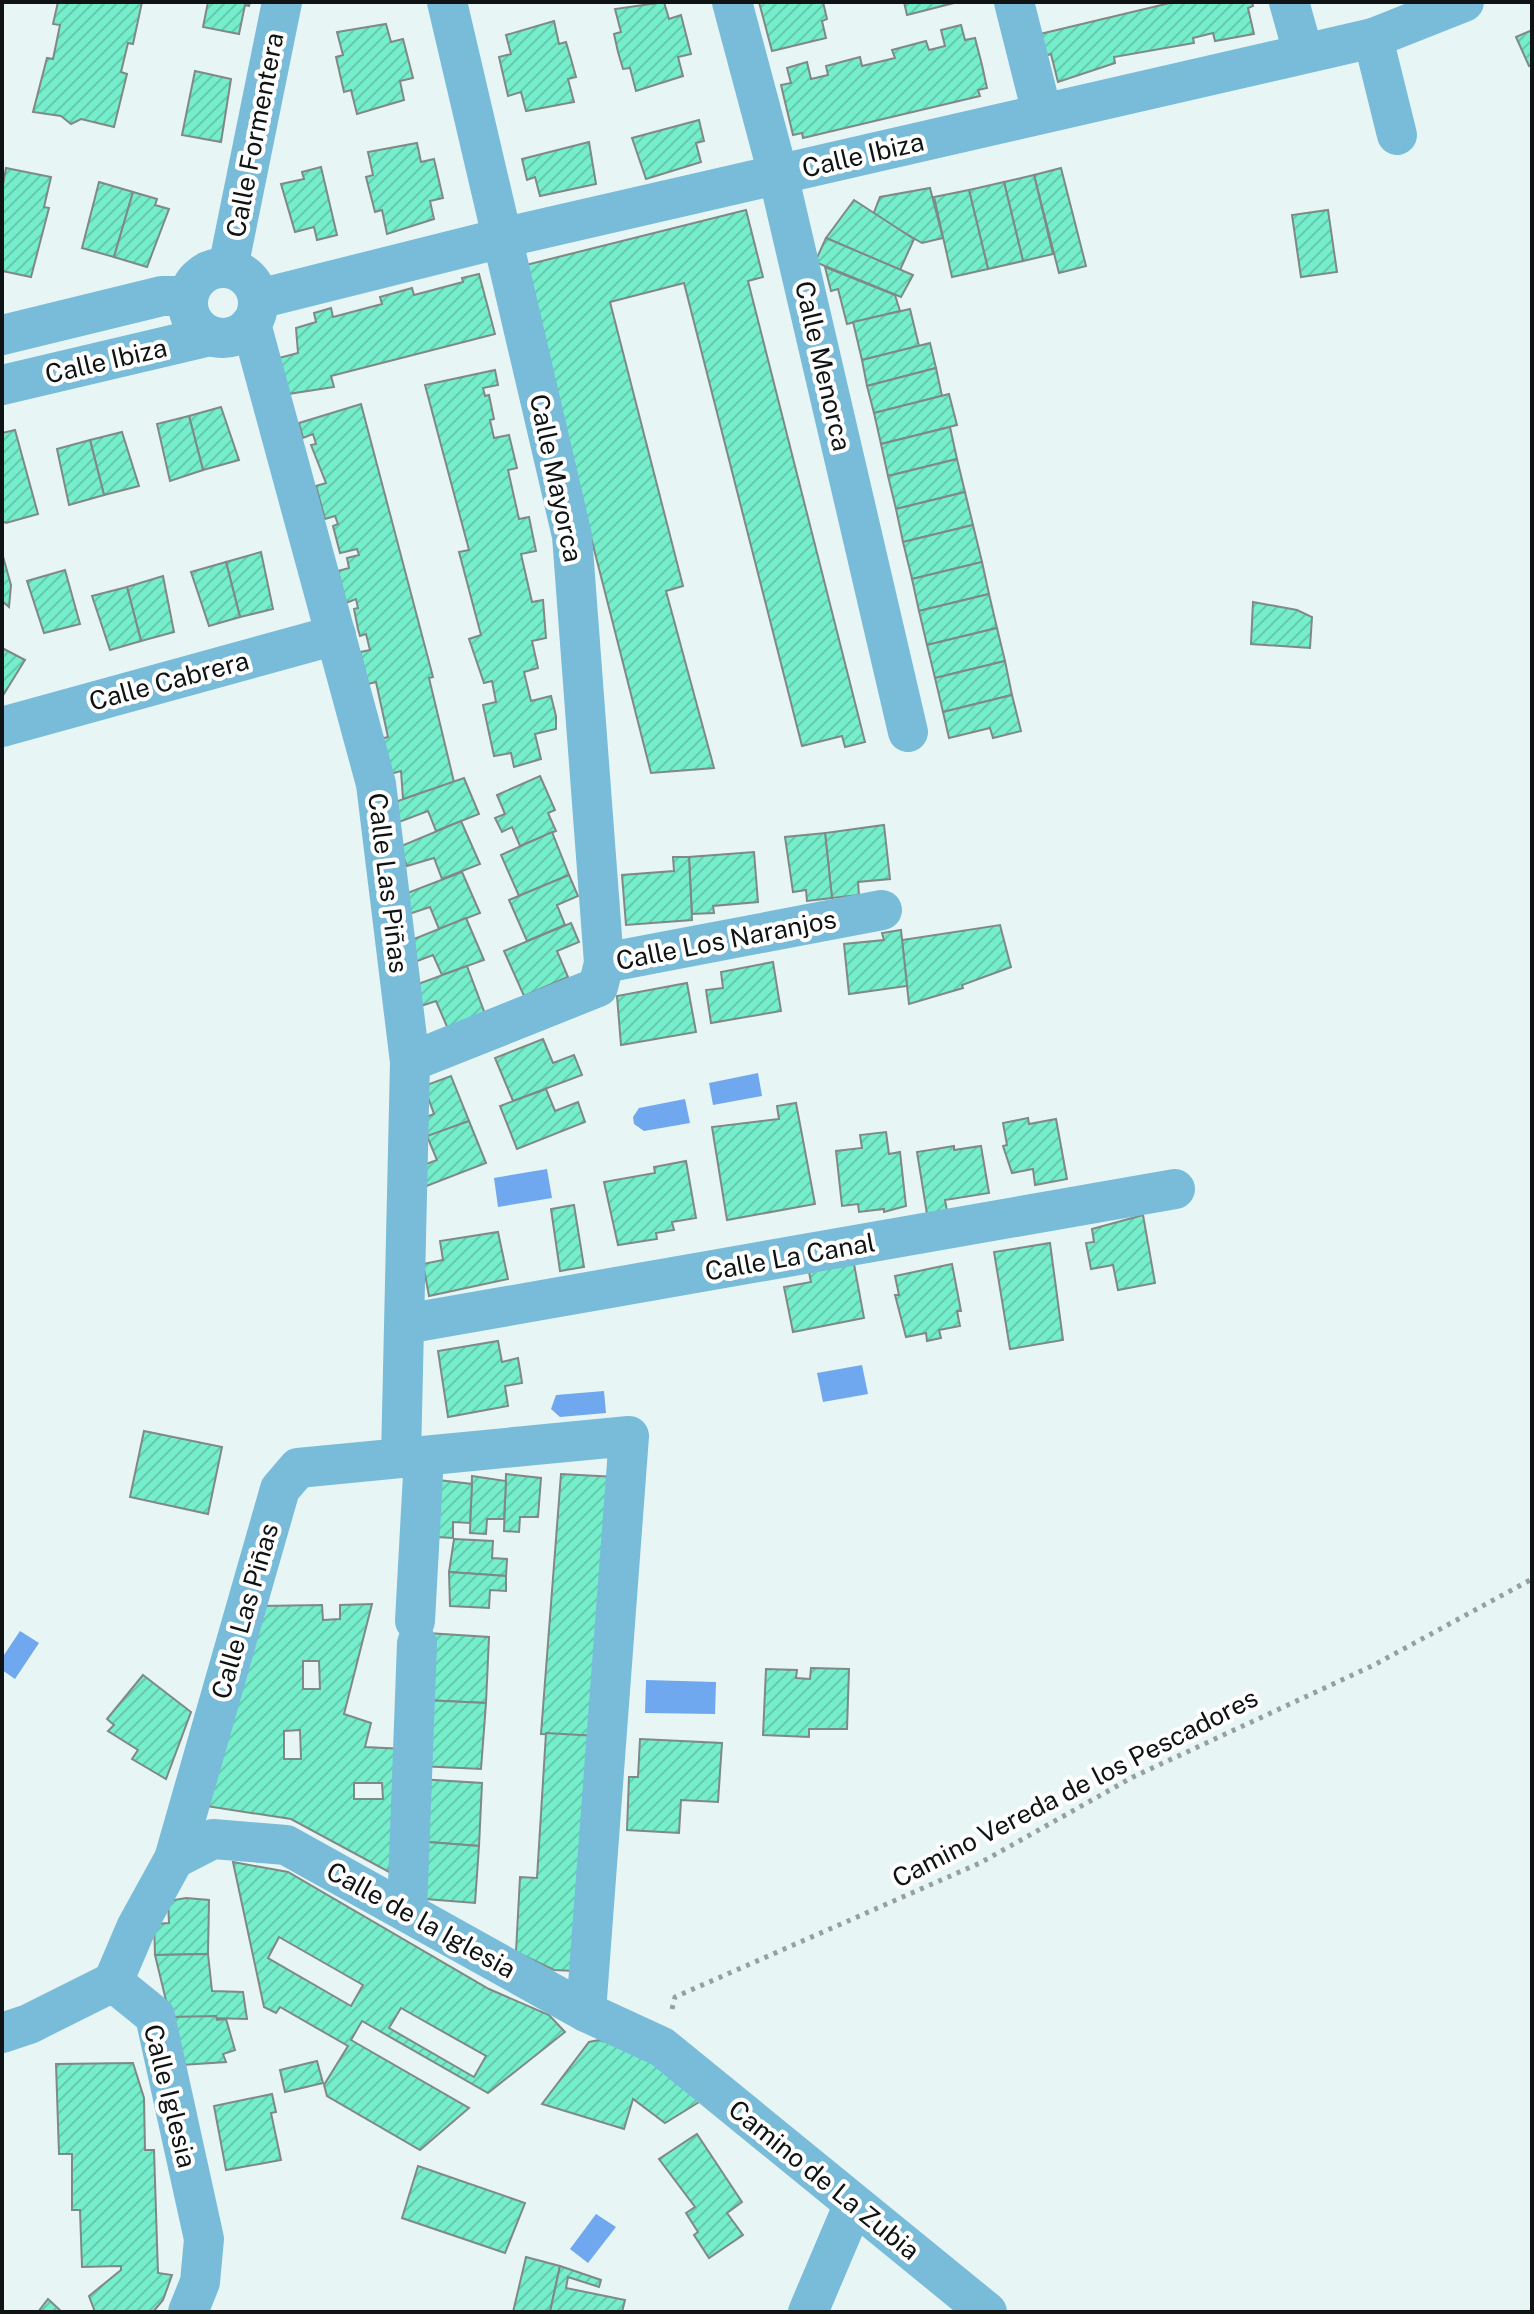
<svg xmlns="http://www.w3.org/2000/svg" width="1534" height="2314" viewBox="0 0 1534 2314" font-family="'Public Sans',sans-serif">
<defs>
<pattern id="building-hatch" width="6" height="6" patternUnits="userSpaceOnUse" patternTransform="scale(2)"><rect width="6" height="6" fill="#75eecb"/><path d="M-1 1l2-2M0 6l6-6M5 7l2-2" fill="none" stroke="#64cbad"/></pattern>
</defs>
<rect width="100%" height="100%" fill="#e8f5f5"/>
<g fill="#6fa8ef">
<polygon points="758,1073 762,1096 713,1105 709,1083"/>
<polygon points="685,1099 690,1123 644,1131 634,1124 633,1117 639,1108"/>
<polygon points="547,1169 552,1198 498,1207 494,1178"/>
<polygon points="862,1365 868,1394 823,1402 817,1373"/>
<polygon points="604,1391 606,1413 560,1417 551,1409 556,1395"/>
<polygon points="20,1631 39,1643 15,1679 2,1670 2,1658"/>
<polygon points="646,1680 716,1682 715,1714 645,1713"/>
<polygon points="596,2214 616,2227 588,2263 570,2249"/>
</g>
<g fill="url(#building-hatch)" stroke="#7f8986" stroke-width="2" fill-rule="evenodd">
<polygon points="58,2 142,2 133,44 128,43 121,72 127,74 114,127 81,119 71,124 61,116 33,112 47,58 53,59 60,25 53,24"/>
<polygon points="208,2 250,2 249,6 245,5 239,34 203,27"/>
<polygon points="664,2 669,19 681,15 691,54 678,57 683,76 636,91 630,68 623,69 618,52 614,34 621,32 615,9"/>
<polygon points="759,2 823,2 827,19 822,21 826,38 772,51"/>
<polygon points="904,2 958,2 907,15"/>
<polygon points="1174,2 1252,2 1253,6 1248,8 1254,34 1215,41 1213,33 1193,38 1194,43 1114,57 1115,63 1058,82 1051,54 1045,56 1040,34"/>
<polygon points="554,21 559,44 566,42 571,59 576,77 568,79 574,102 526,111 521,92 508,96 499,57 511,54 506,35"/>
<polygon points="386,24 391,42 403,39 413,78 400,81 404,100 357,114 351,90 344,92 336,57 343,55 337,32"/>
<polygon points="961,25 965,40 975,38 982,65 987,88 978,90 980,96 803,138 802,133 793,135 781,85 791,83 787,68 807,62 811,79 828,75 826,66 860,57 862,66 895,58 892,50 926,41 929,50 945,46 941,30"/>
<polygon points="1532,30 1532,65 1529,66 1516,37"/>
<polygon points="195,71 231,79 221,142 182,135"/>
<polygon points="699,120 704,141 696,143 701,162 646,179 632,138"/>
<polygon points="589,142 596,184 540,196 535,177 527,180 522,159"/>
<polygon points="417,143 421,162 434,159 443,198 430,201 434,219 387,234 382,210 375,212 366,177 373,175 368,152"/>
<polygon points="321,167 337,235 317,240 314,227 295,232 281,184 304,179 302,172"/>
<polygon points="6,168 51,177 44,207 49,208 31,277 2,271 2,190"/>
<polygon points="1061,168 1086,266 1059,273 1034,175"/>
<polygon points="1034,175 1053,254 1023,261 1004,182"/>
<polygon points="99,182 133,192 114,257 82,248"/>
<polygon points="1004,182 1023,261 988,269 969,190"/>
<polygon points="930,188 943,238 922,243 873,215 880,197"/>
<polygon points="969,190 988,269 952,277 934,197"/>
<polygon points="133,192 157,199 155,205 169,209 147,267 114,257"/>
<polygon points="854,200 914,239 900,270 826,238"/>
<polygon points="746,210 763,277 748,281 865,742 845,747 842,736 802,746 684,283 610,302 683,586 666,591 714,768 651,773 522,266"/>
<polygon points="1328,210 1337,272 1301,277 1292,215"/>
<polygon points="826,238 913,275 901,297 815,262"/>
<polygon points="825,267 895,295 900,311 847,324 838,289 831,291"/>
<polygon points="479,274 495,334 331,376 334,387 288,394 279,358 298,353 296,328 316,322 314,313 331,308 333,317 382,304 380,297 412,288 414,295 463,282 462,278"/>
<polygon points="910,309 919,346 862,360 853,322"/>
<polygon points="930,343 936,368 867,386 862,360"/>
<polygon points="936,368 942,396 874,413 867,386"/>
<polygon points="495,370 498,385 483,388 485,396 489,395 494,419 490,420 494,438 509,435 517,468 508,470 519,519 529,517 536,551 521,554 532,602 543,600 546,638 532,641 538,668 524,672 531,701 551,696 556,716 556,729 535,734 541,759 514,767 511,753 494,756 483,705 496,702 492,681 484,683 469,639 481,635 459,552 469,550 425,385"/>
<polygon points="949,394 957,425 881,444 874,413"/>
<polygon points="361,404 433,677 429,678 454,782 403,799 401,771 390,774 380,739 388,737 376,682 368,684 360,652 370,650 366,634 360,636 358,629 354,609 358,608 356,599 346,603 338,571 349,568 347,558 359,555 357,549 340,553 333,526 338,524 335,516 325,519 316,486 326,483 311,445 316,444 313,434 303,438 299,423"/>
<polygon points="221,407 239,460 203,470 189,416"/>
<polygon points="189,416 203,470 170,481 157,424"/>
<polygon points="950,427 957,459 888,476 881,444"/>
<polygon points="15,430 38,514 6,523 2,521 2,433"/>
<polygon points="122,432 139,486 104,495 90,440"/>
<polygon points="90,440 104,495 69,505 57,449"/>
<polygon points="957,459 965,492 896,509 888,476"/>
<polygon points="965,492 973,525 903,542 896,509"/>
<polygon points="973,525 982,562 912,579 903,542"/>
<polygon points="261,552 273,609 240,617 226,562"/>
<polygon points="2,553 11,585 9,607 2,601"/>
<polygon points="226,562 240,617 209,626 191,572"/>
<polygon points="982,562 989,594 919,611 912,579"/>
<polygon points="65,570 80,624 44,633 27,581"/>
<polygon points="163,576 174,632 141,641 127,587"/>
<polygon points="127,587 141,641 110,650 92,596"/>
<polygon points="989,594 997,628 927,645 919,611"/>
<polygon points="1253,602 1297,610 1312,617 1310,648 1251,644"/>
<polygon points="997,628 1005,661 935,678 927,645"/>
<polygon points="4,649 25,660 2,697 2,653"/>
<polygon points="1005,661 1012,695 943,712 935,678"/>
<polygon points="1012,695 1021,731 993,738 990,728 949,738 943,712"/>
<polygon points="540,776 555,810 548,813 556,831 520,846 512,827 502,832 495,818 505,814 497,795"/>
<polygon points="464,778 479,814 436,831 428,811 399,822 392,803"/>
<polygon points="461,821 480,864 442,879 434,858 407,866 399,847"/>
<polygon points="884,825 890,879 858,882 859,895 832,898 825,833"/>
<polygon points="552,832 569,875 519,896 501,855"/>
<polygon points="825,833 832,898 807,901 806,890 793,892 785,837"/>
<polygon points="754,852 758,902 713,906 714,913 692,914 689,857"/>
<polygon points="673,857 689,857 692,920 626,925 622,875 674,871"/>
<polygon points="462,872 480,913 439,929 430,907 409,914 402,895"/>
<polygon points="569,875 578,896 557,905 565,925 527,941 509,900"/>
<polygon points="466,918 484,960 442,975 433,955 412,963 404,943"/>
<polygon points="571,923 579,942 557,951 568,977 524,996 504,951"/>
<polygon points="1000,925 1011,967 962,985 963,988 909,1004 902,940"/>
<polygon points="901,930 907,986 849,994 844,944 884,940 882,933"/>
<polygon points="773,962 781,1011 711,1023 706,990 723,988 721,972"/>
<polygon points="467,966 485,1014 448,1029 436,1001 415,1008 407,988"/>
<polygon points="687,983 696,1032 621,1045 617,996"/>
<polygon points="543,1039 553,1063 574,1055 582,1075 513,1101 495,1058"/>
<polygon points="451,1076 469,1121 421,1139 414,1122 434,1114 424,1086"/>
<polygon points="546,1089 555,1111 578,1102 585,1122 517,1149 500,1106"/>
<polygon points="796,1103 815,1204 727,1220 712,1127 779,1119 777,1106"/>
<polygon points="1028,1118 1029,1124 1056,1119 1067,1179 1035,1185 1033,1169 1012,1173 1003,1146 1007,1145 1003,1123"/>
<polygon points="469,1121 486,1163 424,1187 416,1168 437,1160 427,1136"/>
<polygon points="886,1132 889,1154 900,1152 906,1206 884,1212 884,1209 859,1212 858,1204 842,1206 836,1151 862,1148 860,1135"/>
<polygon points="954,1146 954,1150 981,1146 989,1193 945,1200 947,1211 927,1214 917,1152"/>
<polygon points="686,1161 696,1218 672,1222 674,1230 656,1233 657,1239 618,1245 604,1182 655,1173 654,1167"/>
<polygon points="574,1205 584,1267 560,1271 551,1209"/>
<polygon points="1143,1215 1155,1283 1118,1290 1113,1265 1091,1269 1086,1243 1094,1242 1092,1229"/>
<polygon points="498,1232 508,1279 429,1296 423,1264 443,1260 440,1241"/>
<polygon points="1050,1243 1063,1340 1010,1349 994,1252"/>
<polygon points="854,1264 864,1318 793,1332 784,1287 811,1282 809,1272"/>
<polygon points="952,1264 961,1311 957,1311 960,1326 939,1330 941,1338 927,1341 926,1333 906,1337 895,1295 899,1295 895,1276"/>
<polygon points="498,1341 502,1362 518,1358 521,1376 522,1383 505,1386 508,1406 448,1417 438,1351"/>
<polygon points="144,1431 222,1447 208,1514 130,1497"/>
<polygon points="506,1474 541,1478 538,1517 520,1517 519,1532 504,1531"/>
<polygon points="561,1474 616,1477 597,1736 541,1734"/>
<polygon points="472,1476 506,1481 504,1519 487,1519 486,1534 470,1533"/>
<polygon points="438,1480 472,1484 470,1523 453,1522 453,1538 436,1537"/>
<polygon points="454,1539 493,1541 492,1558 507,1559 506,1576 449,1572"/>
<polygon points="449,1572 506,1576 506,1591 490,1590 489,1608 450,1606"/>
<path d="M 372,1604 L 344,1714 L 371,1723 L 365,1747 L 405,1749 L 389,1872 L 291,1819 L 206,1806 L 260,1606 L 322,1605 L 323,1620 L 340,1619 L 340,1605 ZM 303,1661 L 319,1661 L 320,1689 L 303,1689 ZM 300,1730 L 301,1759 L 284,1759 L 284,1731 ZM 354,1783 L 382,1783 L 383,1799 L 354,1799 Z"/>
<polygon points="427,1633 489,1637 486,1703 423,1700"/>
<polygon points="811,1668 849,1669 847,1729 809,1729 809,1737 763,1735 766,1669 797,1670 796,1678 810,1679"/>
<polygon points="143,1675 191,1712 166,1779 132,1759 138,1750 108,1731 114,1725 107,1719"/>
<polygon points="423,1700 486,1703 481,1769 419,1766"/>
<polygon points="546,1733 597,1736 575,1971 554,1970 516,1952 520,1877 537,1878"/>
<polygon points="640,1739 722,1743 718,1802 681,1800 679,1833 627,1830 629,1777 638,1777"/>
<polygon points="419,1779 482,1783 479,1846 415,1841"/>
<polygon points="415,1841 479,1846 475,1903 413,1898"/>
<path d="M 233,1862 L 288,1872 L 489,1989 L 549,2015 L 565,2032 L 488,2093 L 362,2021 L 351,2040 L 469,2108 L 420,2150 L 327,2096 L 324,2085 L 348,2046 L 280,2007 L 276,2013 L 264,2007 ZM 279,1937 L 363,1985 L 351,2006 L 268,1958 ZM 401,2008 L 486,2056 L 474,2077 L 389,2028 Z"/>
<polygon points="186,1898 209,1900 208,1954 155,1955 154,1924 169,1923 168,1901"/>
<polygon points="208,1954 212,1991 243,1992 247,2019 170,2017 155,1955"/>
<polygon points="216,2016 217,2020 226,2019 235,2050 223,2054 226,2062 182,2065 170,2017"/>
<polygon points="599,2040 644,2052 704,2099 665,2123 633,2099 624,2129 542,2104 589,2042"/>
<polygon points="317,2061 323,2083 285,2092 280,2070"/>
<polygon points="133,2063 144,2098 145,2150 154,2150 158,2273 172,2275 163,2300 153,2312 95,2312 89,2296 121,2270 121,2266 82,2267 80,2210 72,2210 72,2154 59,2154 56,2064"/>
<polygon points="272,2094 276,2112 271,2113 281,2160 226,2170 214,2106"/>
<polygon points="697,2134 742,2202 727,2213 743,2235 709,2258 694,2235 698,2232 686,2213 695,2207 659,2159"/>
<polygon points="418,2166 525,2203 505,2253 402,2218"/>
<polygon points="526,2257 560,2266 550,2312 513,2312"/>
<polygon points="560,2266 601,2280 599,2287 568,2277 566,2288 625,2300 622,2312 550,2312"/>
<polygon points="48,2299 62,2312 38,2312"/>
</g>
<g fill="none" stroke-linecap="round" stroke-linejoin="round">
<polyline stroke="#96a0a0" stroke-width="5" stroke-dasharray="4 6" stroke-linecap="butt" points="672,2009 675,1997 980,1863 1133,1777 1374,1665 1532,1579"/>
<g stroke="#78bcda" stroke-width="40">
<polyline points="732,2 778,174 908,732"/>
<polyline points="1014,2 1042,113"/>
<polyline points="1289,2 1303,52"/>
<polyline points="1373,38 1397,135"/>
<circle cx="223" cy="303" r="35"/>
<polyline points="228,268 282,2"/>
<polyline points="258,299 502,238 1373,38 1464,2"/>
<polyline points="251,324 376,784 410,1062 401,1458"/>
<polyline points="2,335 162,296 187,296"/>
<polyline points="2,385 210,336"/>
<polyline points="2,727 336,635"/>
<polyline points="604,963 882,910"/>
<polyline points="410,1062 598,987 604,963 572,536 447,2"/>
<polyline points="405,1324 1175,1189"/>
<polyline points="415,1621 424,1456"/>
<polyline points="174,1859 213,1839 286,1845 586,2012 662,2047 987,2312"/>
<polyline points="407,1912 417,1643"/>
<polyline points="113,1982 136,1928 174,1859 280,1489 298,1468 629,1436 586,2012"/>
<polyline points="113,1982 155,2016 204,2239 200,2282 188,2312"/>
<polyline points="2,2033 29,2024 113,1982"/>
<polyline points="808,2312 853,2206"/>
</g>
</g>
<g text-anchor="middle" stroke-width="8" stroke-linejoin="round" paint-order="stroke">
<g font-size="26" fill="#0f1313" stroke="#fff">
<text transform="translate(255 135) rotate(-79)" y="9">Calle Formentera</text>
<text transform="translate(863 155) rotate(-13)" y="9">Calle Ibiza</text>
<text transform="translate(106 361) rotate(-13)" y="9">Calle Ibiza</text>
<text transform="translate(823 366) rotate(77)" y="9">Calle Menorca</text>
<text transform="translate(556 478) rotate(78)" y="9">Calle Mayorca</text>
<text transform="translate(169 681) rotate(-15)" y="9">Calle Cabrera</text>
<text transform="translate(388 883) rotate(83)" y="9">Calle Las Piñas</text>
<text transform="translate(726 940) rotate(-11)" y="9">Calle Los Naranjos</text>
<text transform="translate(790 1257) rotate(-10)" y="9">Calle La Canal</text>
<text transform="translate(245 1611) rotate(-74)" y="9">Calle Las Piñas</text>
<text transform="translate(1075 1788) rotate(-27)" y="9">Camino Vereda de los Pescadores</text>
<text transform="translate(421 1920) rotate(29)" y="9">Calle de la Iglesia</text>
<text transform="translate(170 2096) rotate(76)" y="9">Calle Iglesia</text>
<text transform="translate(824 2180) rotate(39)" y="9">Camino de La Zubia</text>
</g>
</g>
<rect width="1534" height="2314" fill="none" stroke="#0f1313" stroke-width="8"/>
</svg>
